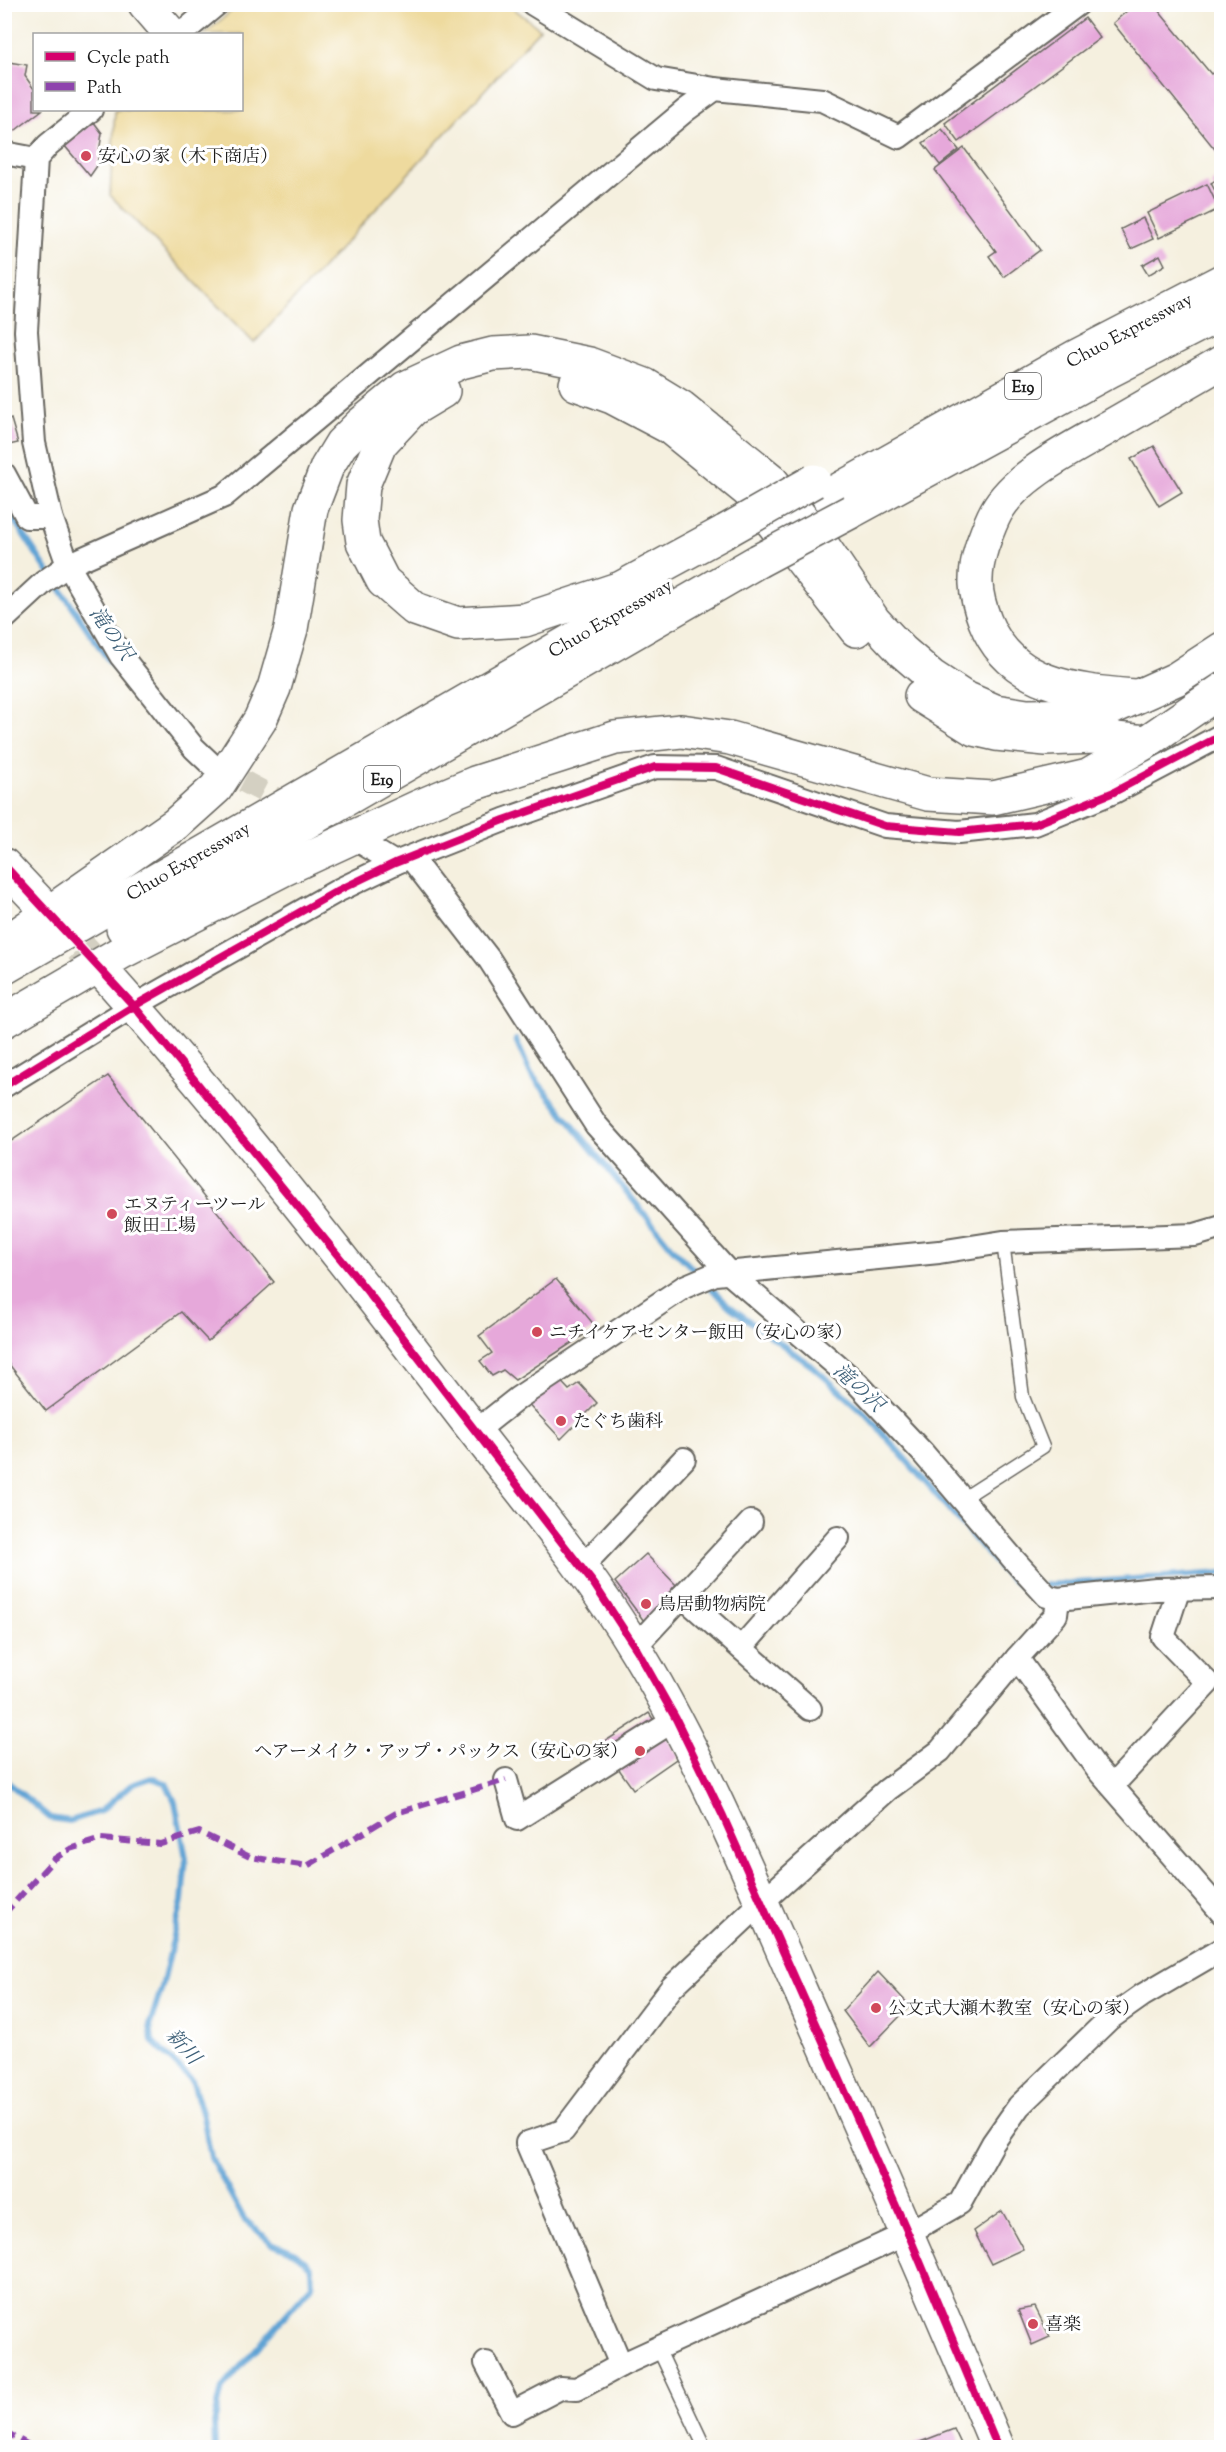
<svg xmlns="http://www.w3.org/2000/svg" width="1226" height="2452" viewBox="0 0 1226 2452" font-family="'Sorts Mill Goudy','Noto Serif JP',serif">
<rect width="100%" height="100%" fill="#fff"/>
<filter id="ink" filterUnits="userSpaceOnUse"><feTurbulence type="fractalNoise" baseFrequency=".0167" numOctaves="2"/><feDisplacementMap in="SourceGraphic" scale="12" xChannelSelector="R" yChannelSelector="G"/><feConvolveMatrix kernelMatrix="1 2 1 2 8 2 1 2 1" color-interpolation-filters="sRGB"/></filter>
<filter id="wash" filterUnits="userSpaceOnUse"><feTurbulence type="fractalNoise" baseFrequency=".008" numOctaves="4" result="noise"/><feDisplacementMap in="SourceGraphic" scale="24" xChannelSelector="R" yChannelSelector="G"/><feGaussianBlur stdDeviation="1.35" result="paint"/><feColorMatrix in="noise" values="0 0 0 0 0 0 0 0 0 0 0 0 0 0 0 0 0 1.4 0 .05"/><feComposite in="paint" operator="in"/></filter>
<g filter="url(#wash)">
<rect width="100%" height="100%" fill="#f5f0df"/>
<polygon fill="#eeda9e" stroke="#857b5d" stroke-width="1.5" points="239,5 509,5 540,29 254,343 110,195 115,110 242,110 242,34 204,34"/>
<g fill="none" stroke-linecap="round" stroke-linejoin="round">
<g stroke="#5fa3d4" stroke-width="6">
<polyline points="4,502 14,520 49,573"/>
<polyline points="55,581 107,658 148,708"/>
<polyline points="516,1040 531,1074 672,1248 699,1275"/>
<polyline points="706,1283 729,1306 813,1367 866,1414 1006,1575 1022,1587 1030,1587"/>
<polyline points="1046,1585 1222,1573"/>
<polyline points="4,1779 50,1818 70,1821 101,1811 131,1785 151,1778 166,1783 175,1802 186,1858 182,1901 162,1987 150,2024 152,2041 192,2080 203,2116 211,2158 244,2219 272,2243 294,2252 311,2267 312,2285 222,2388 214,2423 215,2448"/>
</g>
</g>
<g id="blocks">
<g fill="#e6a8da">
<polygon points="1135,4 1153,4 1211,74 1222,66 1222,158 1113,23"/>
<polygon points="1085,18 1100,38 959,142 945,123"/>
<polygon points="9,62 27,65 25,76 34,89 34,110 42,110 8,136 4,131 4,72 8,70"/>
<polygon points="93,121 102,133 97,166 90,176 64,145"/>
<polygon points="942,129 959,150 940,165 923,143"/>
<polygon points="964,148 1040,250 1004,277 989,256 996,251 935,170"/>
<polygon points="1216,180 1222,190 1222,204 1211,183"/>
<polygon points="1207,184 1219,209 1159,238 1147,213"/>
<polygon points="1143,218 1153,239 1131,249 1121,229"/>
<polygon points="1160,255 1165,265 1148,275 1142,265"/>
<polygon points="11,419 18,443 4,446 4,421"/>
<polygon points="1154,446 1182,492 1159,506 1131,459"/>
<polygon points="108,1076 274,1282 208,1341 181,1312 46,1411 4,1358 4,1146"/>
<polygon points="556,1279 596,1327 515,1380 503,1370 492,1376 480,1361 492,1353 479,1336"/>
<polygon points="552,1372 569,1390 579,1383 597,1403 561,1439 522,1397"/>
<polygon points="646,1554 678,1587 644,1621 615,1582"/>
<polygon points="649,1713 679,1757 633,1789 601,1744"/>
<polygon points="878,1972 910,2006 870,2047 843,2011"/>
<polygon points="1002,2211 1023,2249 991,2264 974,2231"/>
<polygon points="1035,2307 1050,2337 1032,2345 1018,2310"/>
<polygon points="954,2429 963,2448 907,2448 907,2447"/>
</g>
</g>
</g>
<g filter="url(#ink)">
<use href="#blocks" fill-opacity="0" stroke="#686660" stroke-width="1.5"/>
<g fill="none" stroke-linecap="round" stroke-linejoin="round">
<polyline stroke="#d4d0c2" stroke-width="22" stroke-dasharray="22 11" stroke-linecap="butt" points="214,766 360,842"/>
<polyline stroke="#d4d0c2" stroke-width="33" stroke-dasharray="33 16" stroke-linecap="butt" points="47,912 105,974"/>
<g stroke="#686660" stroke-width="15">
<g id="lane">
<polyline points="962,1499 1043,1447 1023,1397 1003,1242"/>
<polyline points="658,2348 705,2448"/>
</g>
</g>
<g stroke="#686660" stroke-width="26">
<g id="street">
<polyline points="533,4 656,79 715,89"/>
<polyline points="181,34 217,4"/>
<polyline points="91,110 48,145 36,159 26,331 34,443 51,517 68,565 121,656 194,748 212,765"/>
<polyline points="4,153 36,159"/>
<polyline points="4,474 27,517 51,517"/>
<polyline points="4,619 44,582 68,565 224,496 686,110 715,89 822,100 899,137 1078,4"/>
<polyline points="362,843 395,863"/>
<polyline points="411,858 489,959 596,1125 729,1273 857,1383 922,1452 1014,1560 1047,1596 1058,1599 1156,1589 1222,1588"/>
<polyline points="4,1086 134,1006 339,890 395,863 504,820 655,767 716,768 885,826 959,832 1035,824 1114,792 1222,735"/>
<polyline points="475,1432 518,1398 684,1287 715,1274 939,1252 1003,1242 1195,1235 1222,1227"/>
<polyline points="581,1568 684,1459"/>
<polyline points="682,1596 810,1709"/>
<polyline points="635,1647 751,1522"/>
<polyline points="741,1648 838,1538"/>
<polyline points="1017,1658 1097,1769 1222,1913"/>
<polyline points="506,1780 517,1819 676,1719"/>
<polyline points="1112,1786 1208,1683 1163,1637 1179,1588"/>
<polyline points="486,2363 512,2413 560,2388 577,2389 621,2365 908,2233 960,2203 993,2143 1019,2106 1109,2019 1143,1995 1222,1949"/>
<polyline points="621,2365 527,2143 563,2131 672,1987 762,1902 887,1790 940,1751 1017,1658 1056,1615 1058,1599"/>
</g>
</g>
<g stroke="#686660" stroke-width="36">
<g id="secondary">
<polyline points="145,4 171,34"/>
<polyline points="4,865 39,902"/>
<path d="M 105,974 C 229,1113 344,1260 457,1408 C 518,1488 586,1566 638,1653 C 701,1758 748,1871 797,1983 C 865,2137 933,2292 998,2448"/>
</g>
</g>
<g stroke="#686660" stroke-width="36">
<g id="highway">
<polyline points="576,384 612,397 669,427 748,491 856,630"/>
<polyline points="443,391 413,409 380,444 363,485 360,520 363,542 383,581 415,609 458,624 525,620 621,588 726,531"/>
<polyline points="828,496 1077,356 1222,281"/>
<polyline points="852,511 1111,370 1222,313"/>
<polyline points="921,696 974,729 996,734 1046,739 1095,737 1146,742"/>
<path d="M 1134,696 C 1074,691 1010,685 985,621 C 974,593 973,575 982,546 C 986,535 990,523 996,512 C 1016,475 1075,447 1111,426 C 1148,405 1185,383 1222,362"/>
<polyline points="123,928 758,561"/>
<polyline points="4,944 176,824 216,788 260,720 274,688 291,629 311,509 327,467 341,444 361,424 405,388 461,362 493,354 530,352 589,364 645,385 681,407 770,479 819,540 874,621 902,651 931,676 963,697 995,711 1027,716 1096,715 1176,679 1222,649"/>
<polyline points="4,968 657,591"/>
<polyline points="4,1021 122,952 282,870 418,807 475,783 615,738 681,731 730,738 928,794 993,798 1088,776 1146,742 1222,690"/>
</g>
</g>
<use href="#lane" stroke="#fff" stroke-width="12"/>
<use href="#street" stroke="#fff" stroke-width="22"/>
<use href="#secondary" stroke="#fff" stroke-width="33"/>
<use href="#highway" stroke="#fff" stroke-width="33"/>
<g stroke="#686660" stroke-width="36" stroke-linecap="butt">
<g id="highway-bridge">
<polyline points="726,531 814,481"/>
<polyline points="758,561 852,511"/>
</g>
</g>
<use href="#highway-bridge" stroke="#fff" stroke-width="33"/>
<g stroke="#8e44ad" stroke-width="6" stroke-dasharray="12 6" stroke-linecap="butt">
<polyline points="4,1914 54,1859 70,1849 101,1839 161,1844 199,1832 250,1857 307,1866 396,1813 506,1780"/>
<polyline points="4,2431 34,2448"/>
</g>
<g stroke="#fff" stroke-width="11">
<g id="cycleway">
<polyline points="4,865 134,1006 367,1291 594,1584 637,1650 676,1719 723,1816 908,2233 998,2448"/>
<polyline points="4,1086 134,1006 339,890 395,863 504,820 655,767 716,768 885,826 959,832 1035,824 1114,792 1222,735"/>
</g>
</g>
<use href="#cycleway" stroke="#d6006c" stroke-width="8"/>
</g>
</g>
<g fill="#d1495b" stroke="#fff" stroke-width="2">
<circle cx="86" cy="156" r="6"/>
<circle cx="112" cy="1214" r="6"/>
<circle cx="537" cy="1332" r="6"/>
<circle cx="561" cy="1421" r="6"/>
<circle cx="646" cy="1604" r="6"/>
<circle cx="640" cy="1751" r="6"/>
<circle cx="876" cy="2008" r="6"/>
<circle cx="1033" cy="2324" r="6"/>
</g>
<g text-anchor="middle" stroke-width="6" stroke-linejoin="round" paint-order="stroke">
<g fill="#fff" stroke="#606060" stroke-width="1.5">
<rect x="1005" y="373" width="36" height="26" rx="4.5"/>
<rect x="364" y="766" width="36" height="26" rx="4.5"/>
</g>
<g font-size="16" font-weight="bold" fill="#1c1c1c">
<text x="1023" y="392">E19</text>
<text x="382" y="785">E19</text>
</g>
<g font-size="18" fill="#1c1c1c" stroke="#fff" text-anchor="start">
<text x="98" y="162">安心の家（木下商店）</text>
<text x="124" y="1210">エヌティーツール<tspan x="124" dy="21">飯田工場</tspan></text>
<text x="549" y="1338">ニチイケアセンター飯田（安心の家）</text>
<text x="573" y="1427">たぐち歯科</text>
<text x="658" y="1610">鳥居動物病院</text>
<text x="628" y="1757" text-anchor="end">ヘアーメイク・アップ・パックス（安心の家）</text>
<text x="888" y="2014">公文式大瀬木教室（安心の家）</text>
<text x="1045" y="2330">喜楽</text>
</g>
<g font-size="18" fill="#1c1c1c" stroke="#fff">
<text transform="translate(1129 330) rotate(-28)" y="6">Chuo Expressway</text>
<text transform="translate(610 618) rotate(-30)" y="6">Chuo Expressway</text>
<text transform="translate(188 861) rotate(-30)" y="6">Chuo Expressway</text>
</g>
<g font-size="20" font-style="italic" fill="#3e6078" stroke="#fff">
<text transform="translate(112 633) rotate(55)" y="7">滝の沢</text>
<text transform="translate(859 1387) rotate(43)" y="7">滝の沢</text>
<text transform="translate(184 2046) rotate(48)" y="7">新川</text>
</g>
</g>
<rect width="1226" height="2452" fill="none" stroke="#fff" stroke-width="24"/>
<rect x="33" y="33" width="210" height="78" fill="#ffffff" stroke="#a4a4a4" stroke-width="1.5"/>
<rect x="45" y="52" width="30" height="9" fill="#d6006c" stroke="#a4a4a4" stroke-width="1.5"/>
<text x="87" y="63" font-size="18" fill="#1c1c1c">Cycle path</text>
<rect x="45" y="82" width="30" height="9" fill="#8e44ad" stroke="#a4a4a4" stroke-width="1.5"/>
<text x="87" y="93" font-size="18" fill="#1c1c1c">Path</text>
</svg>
